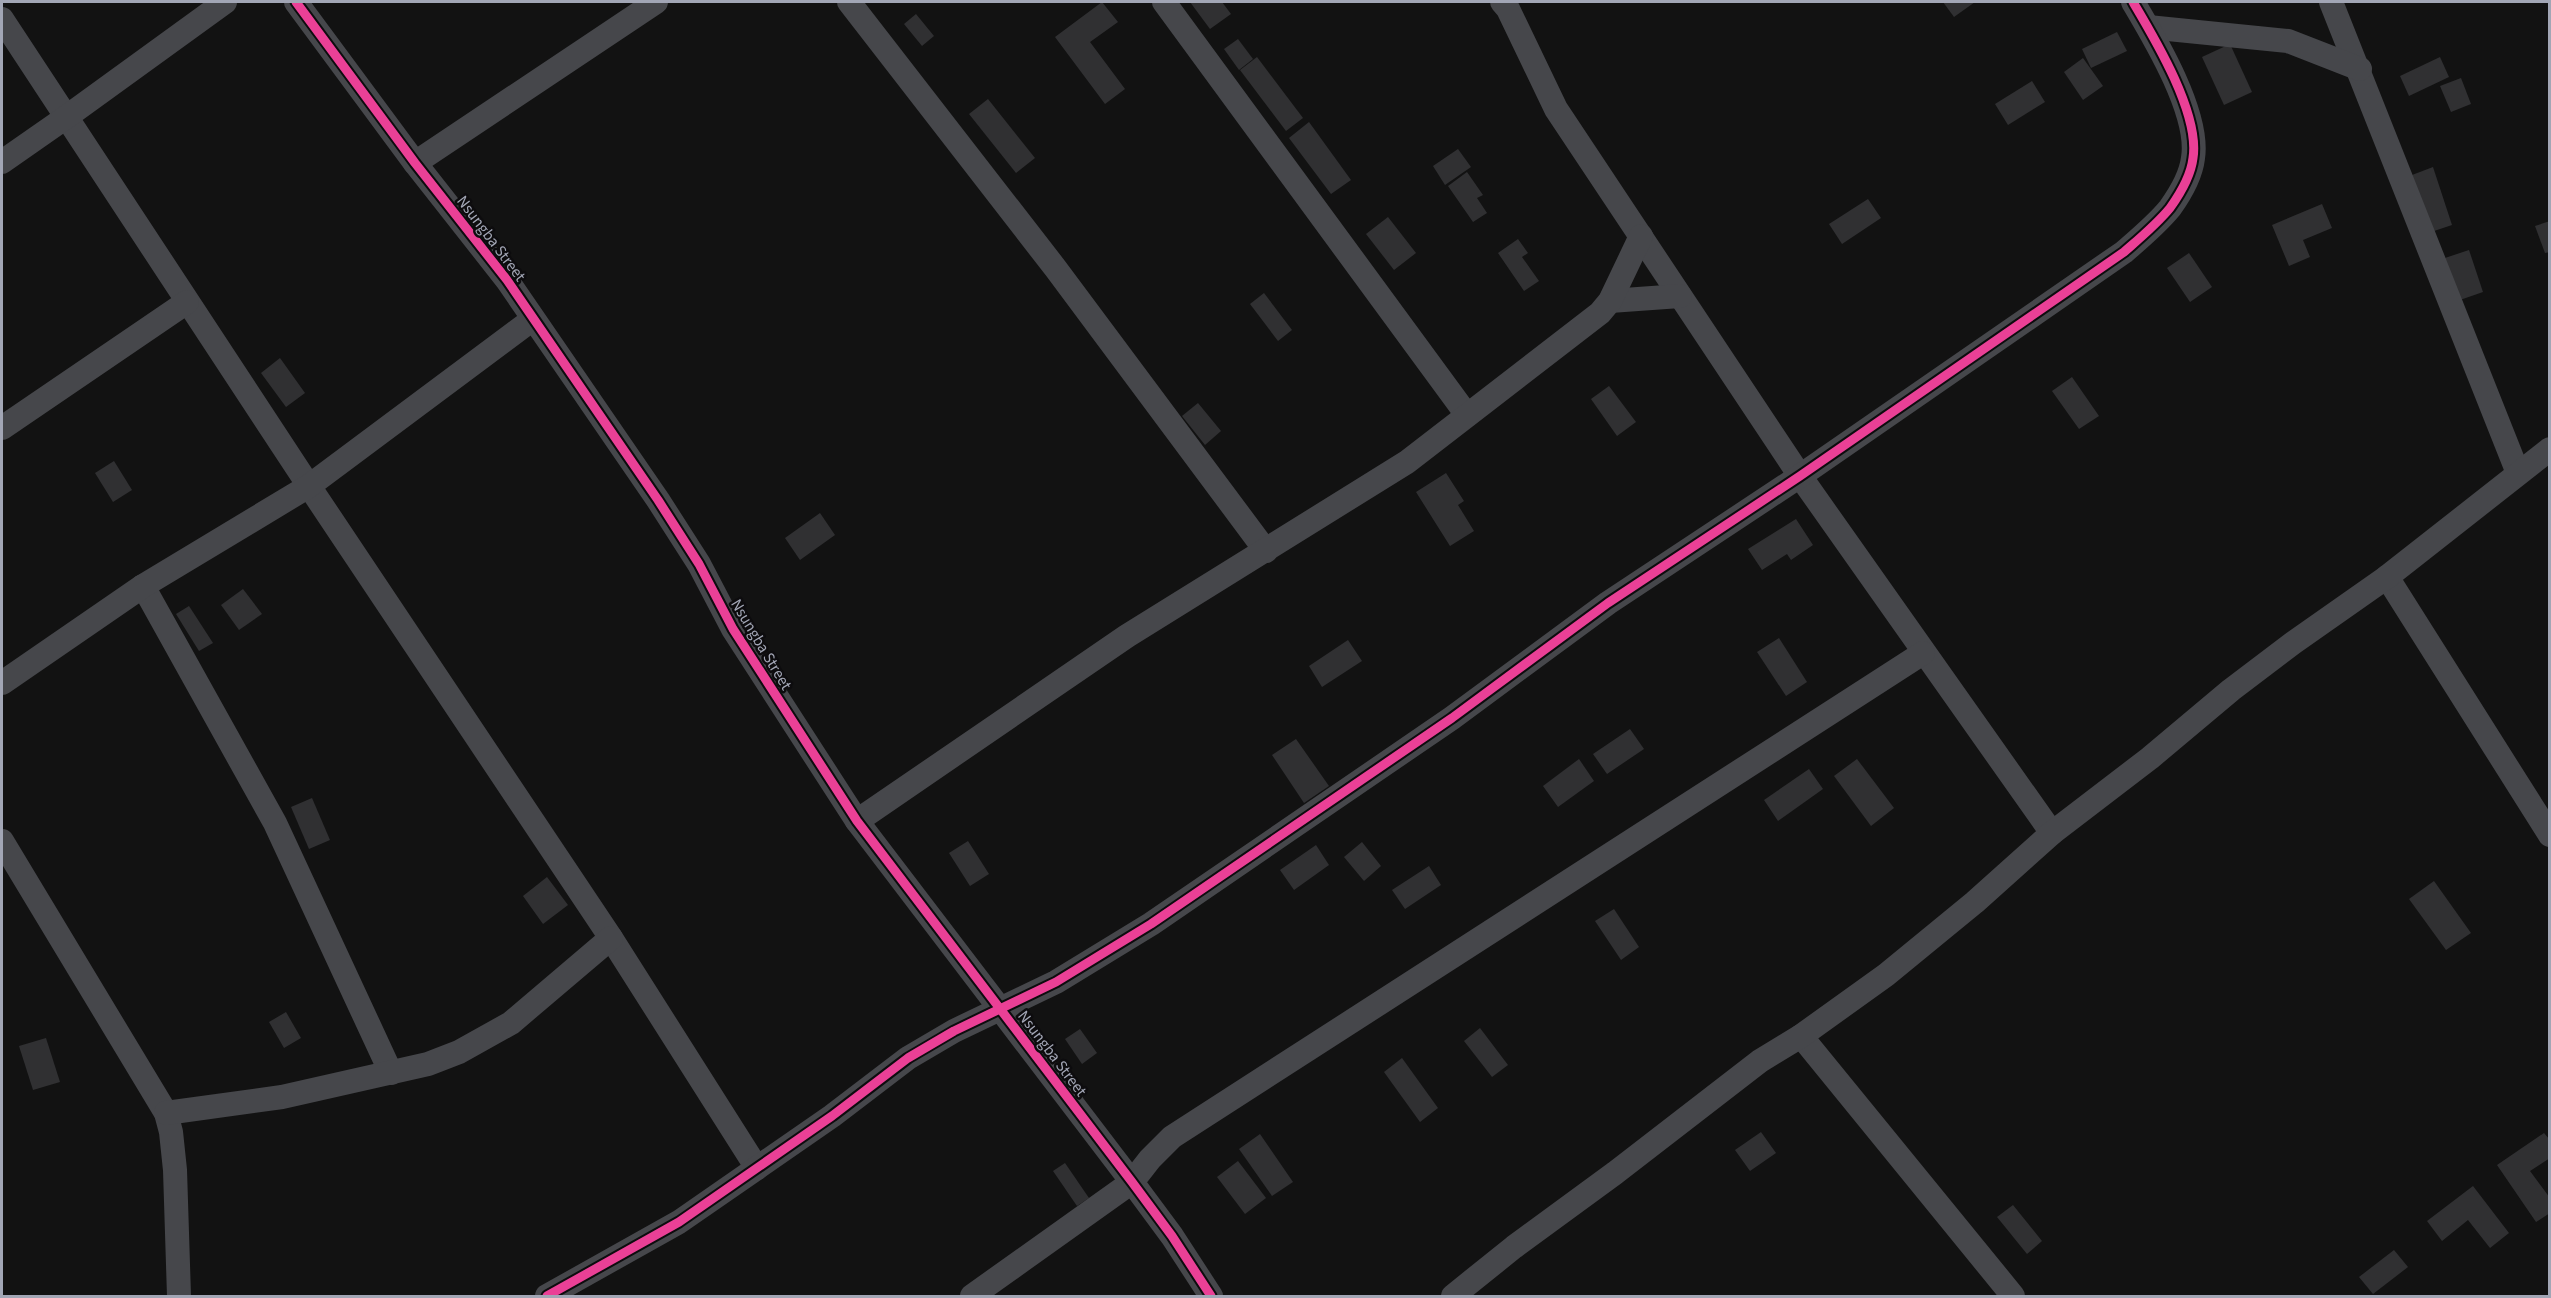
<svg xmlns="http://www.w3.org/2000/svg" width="2551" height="1298" viewBox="0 0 2551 1298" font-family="'Source Sans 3',sans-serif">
<rect width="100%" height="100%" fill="#121212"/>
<g fill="#303032">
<polygon points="1102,2 1118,22 1090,42 1125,89 1105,104 1055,37"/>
<polygon points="1190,2 1222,2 1231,14 1210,29"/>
<polygon points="1943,2 1975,2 1954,17"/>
<polygon points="916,14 934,36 922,46 904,24"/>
<polygon points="2117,32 2127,51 2091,68 2082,49"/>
<polygon points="1238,39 1253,59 1239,70 1224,49"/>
<polygon points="2230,44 2252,92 2224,105 2202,57"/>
<polygon points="1257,57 1303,118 1286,131 1240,70"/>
<polygon points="2440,57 2449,77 2409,96 2400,76"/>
<polygon points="2083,58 2103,86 2083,100 2064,72"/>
<polygon points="2461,78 2471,104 2451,112 2440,86"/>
<polygon points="2032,81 2045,102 2008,125 1995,104"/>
<polygon points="988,99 1035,158 1016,173 969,114"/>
<polygon points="1309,122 1351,180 1331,194 1289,138"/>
<polygon points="1458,149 1471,167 1445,185 1433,166"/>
<polygon points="2433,167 2452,225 2431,232 2412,175"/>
<polygon points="1467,172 1483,195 1477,198 1487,213 1473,222 1448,186"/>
<polygon points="1868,199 1881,218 1842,244 1829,224"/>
<polygon points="2322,204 2332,228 2303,240 2310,257 2289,266 2272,225"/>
<polygon points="1388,217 1416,253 1394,270 1366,234"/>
<polygon points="2550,221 2550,252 2545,253 2535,226"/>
<polygon points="1518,239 1528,253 1522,257 1539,281 1524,291 1498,253"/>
<polygon points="2469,250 2483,292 2460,300 2445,258"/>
<polygon points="2189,253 2212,287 2190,302 2167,268"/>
<polygon points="1264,293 1292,330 1278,341 1250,304"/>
<polygon points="280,358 305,393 286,407 261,373"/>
<polygon points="2072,377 2099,416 2079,429 2052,391"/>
<polygon points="1609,386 1636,422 1617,436 1591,399"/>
<polygon points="1198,403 1221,431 1205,445 1182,416"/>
<polygon points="114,461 132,490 113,502 95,473"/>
<polygon points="1446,473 1464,501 1458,505 1474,531 1450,546 1416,492"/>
<polygon points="820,513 835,535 800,560 785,538"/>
<polygon points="1796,519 1813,545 1791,560 1787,554 1762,570 1748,549"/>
<polygon points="243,589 262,614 239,630 221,605"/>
<polygon points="189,606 213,643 199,651 176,614"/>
<polygon points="1779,638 1807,682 1786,696 1757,652"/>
<polygon points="1348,640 1362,661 1322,687 1309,666"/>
<polygon points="1630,729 1644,749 1607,774 1593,754"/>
<polygon points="1296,739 1329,786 1304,803 1272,755"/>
<polygon points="1579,759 1594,781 1558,807 1543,786"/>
<polygon points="1857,759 1894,808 1871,826 1834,776"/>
<polygon points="1809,769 1823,789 1778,821 1764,800"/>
<polygon points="312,798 330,840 309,849 291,807"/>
<polygon points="968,841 989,874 970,886 949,853"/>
<polygon points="1362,842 1381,866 1364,881 1344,857"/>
<polygon points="1316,845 1329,865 1294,890 1280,870"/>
<polygon points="1429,866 1441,885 1405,909 1392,890"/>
<polygon points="547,877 568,905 543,924 523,896"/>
<polygon points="2434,881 2471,933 2446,950 2409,899"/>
<polygon points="1614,909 1639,947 1621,960 1595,921"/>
<polygon points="286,1012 301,1038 284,1048 269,1022"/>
<polygon points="1480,1028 1508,1065 1492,1077 1464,1041"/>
<polygon points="1080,1029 1097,1053 1082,1064 1065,1039"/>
<polygon points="46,1038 60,1082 33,1090 19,1046"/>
<polygon points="1402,1058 1438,1108 1420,1122 1384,1072"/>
<polygon points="1761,1132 1776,1153 1750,1171 1735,1150"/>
<polygon points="2544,1133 2550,1140 2550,1158 2530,1171 2550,1198 2550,1213 2536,1222 2497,1165"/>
<polygon points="1260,1134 1293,1182 1272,1196 1239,1149"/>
<polygon points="1238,1161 1266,1198 1245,1214 1217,1177"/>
<polygon points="1065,1163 1089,1198 1077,1206 1053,1171"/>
<polygon points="2473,1186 2509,1233 2490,1248 2468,1220 2442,1241 2427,1221"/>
<polygon points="2013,1205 2042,1241 2027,1254 1997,1217"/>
<polygon points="2394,1250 2408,1267 2373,1294 2359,1277"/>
</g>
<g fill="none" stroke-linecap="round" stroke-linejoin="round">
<g stroke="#46474b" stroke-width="24">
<polyline points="296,2 415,163 507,280 658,500 699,564 733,629 857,821 1132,1182 1172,1236 1211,1296"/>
<polyline points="849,2 1056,269 1266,551"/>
<polyline points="1164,2 1467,415"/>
<polyline points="1502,2 1508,9 1556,109 1800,476 2052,833"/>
<polyline points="2331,2 2518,473"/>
<polyline points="2,19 309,486 611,938 757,1168"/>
<polyline points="2148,27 2288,41 2360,69"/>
<polyline points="2,162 65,118 225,2"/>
<polyline points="415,163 656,2"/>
<polyline points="1610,301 1680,296"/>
<polyline points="2,428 187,302"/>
<polyline points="2387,577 2550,835"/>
<polyline points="143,586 275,823 391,1073"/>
<polyline points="2,683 143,586 309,486 533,319"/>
<polyline points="857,821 1127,636 1407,462 1600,313 1610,301 1641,236"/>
<polyline points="2,841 166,1113 171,1132 175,1170 179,1296"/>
<polyline points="1801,1036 2013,1296"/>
<polyline points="166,1113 282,1097 428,1064 459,1052 511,1023 611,938"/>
<path d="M 547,1296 L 679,1222 L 832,1116 L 908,1058 L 954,1031 L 1056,982 L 1151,924 L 1452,718 L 1608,603 L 1800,476 L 2124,252 C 2140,238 2157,224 2170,208 C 2180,194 2191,175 2193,158 C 2200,114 2155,39 2133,2"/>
<polyline points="972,1296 1132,1182 1150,1159 1172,1137 1923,653"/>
<polyline points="1453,1296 1514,1247 1615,1173 1760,1061 1801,1036 1886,975 1975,902 2052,833 2150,758 2231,690 2293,643 2387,577 2550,449"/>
</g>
<g stroke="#0d0c0e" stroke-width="13">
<g id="cycleway">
<polyline points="296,2 415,163 507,280 658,500 699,564 733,629 857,821 1132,1182 1172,1236 1211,1296"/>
<path d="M 547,1296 L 679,1222 L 832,1116 L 908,1058 L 954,1031 L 1056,982 L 1151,924 L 1452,718 L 1608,603 L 1800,476 L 2124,252 C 2140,238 2157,224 2170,208 C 2180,194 2191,175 2193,158 C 2200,114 2155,39 2133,2"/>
</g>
</g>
<use href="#cycleway" stroke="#ea4096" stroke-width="9"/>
</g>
<g text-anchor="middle" stroke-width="5" stroke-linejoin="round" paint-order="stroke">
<g font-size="16" fill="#a2a6b5" stroke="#0d0c0e">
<text transform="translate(492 238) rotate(53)" y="6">Nsungba Street</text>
<text transform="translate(762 644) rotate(59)" y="6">Nsungba Street</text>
<text transform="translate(1053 1053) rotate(53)" y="6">Nsungba Street</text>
</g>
</g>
<rect width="2551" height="1298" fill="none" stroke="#a2a6b5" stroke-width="6"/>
</svg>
